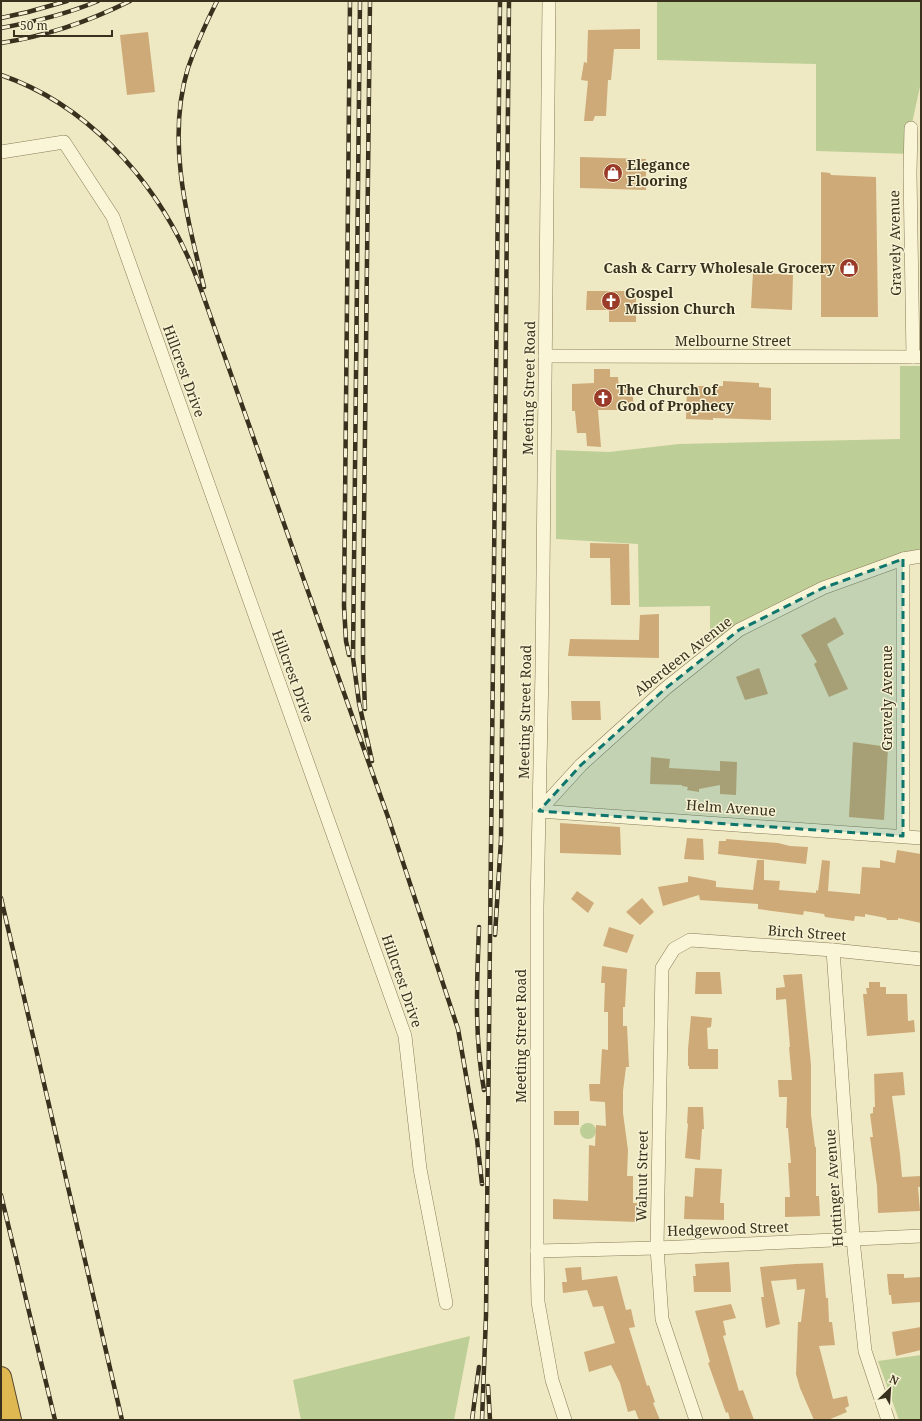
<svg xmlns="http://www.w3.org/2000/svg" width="922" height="1421" viewBox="0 0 922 1421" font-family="'Noto Serif',serif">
<rect width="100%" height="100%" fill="#efe9c3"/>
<g fill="#bece97">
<polygon points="657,1 921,1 921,82 911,128 911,154 816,151 816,64 657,60"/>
<polygon points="900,366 921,366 921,556 823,588 720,645 710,634 710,606 639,607 638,544 556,539 556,450 609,452 679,444 900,439"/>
<circle cx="588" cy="1131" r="8"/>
<polygon points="470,1336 454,1420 301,1420 293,1380"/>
<polygon points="921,1355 921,1420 899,1420 878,1361"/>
</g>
<g fill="#ceaa78">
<polygon points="640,29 640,49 614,49 611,80 608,80 606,116 595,116 593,121 584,121 588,81 581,80 584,62 587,63 588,30"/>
<polygon points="148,32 155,92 127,95 120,35"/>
<polygon points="580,157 646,159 646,190 580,188"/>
<polygon points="821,172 830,173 831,175 876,177 878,317 821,317"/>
<polygon points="753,272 793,275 792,310 751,308"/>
<polygon points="587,291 636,291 636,322 609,322 609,310 586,310"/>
<polygon points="594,369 610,369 610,377 618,377 619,389 632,388 634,410 598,410 601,447 587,446 586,433 577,433 575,411 572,411 572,384 594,383"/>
<polygon points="723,381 759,383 759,387 771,388 771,420 713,418 713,420 686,419 687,386 723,386"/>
<polygon points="590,543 629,544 630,605 611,605 610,558 590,558"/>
<polygon points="659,614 659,658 568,656 570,639 639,640 640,615"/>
<polygon points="835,617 844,634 827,644 848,689 829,697 814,664 817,662 801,635"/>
<polygon points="759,668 768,694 745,700 736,677"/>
<polygon points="571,701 600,701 601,720 572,720"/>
<polygon points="853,742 888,747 884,820 849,817"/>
<polygon points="651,757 670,759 669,768 720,771 720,761 737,762 736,795 720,794 720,785 699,789 699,792 687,790 688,787 682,786 682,785 650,784"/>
<polygon points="560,823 620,827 621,855 560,853"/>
<polygon points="687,838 703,839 704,860 684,859"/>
<polygon points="726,839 778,843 790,846 808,847 806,864 718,854 719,841 726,841"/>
<polygon points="897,850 921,854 921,923 898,918 898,920 887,920 886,918 865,914 865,917 855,916 854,921 825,917 824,914 804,911 803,915 772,911 758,909 758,904 700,900 699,895 663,906 658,887 688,882 688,876 716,881 716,887 753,890 757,860 764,860 764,880 780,881 779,890 816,893 816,890 818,891 822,860 830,861 828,891 860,894 862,867 880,868 880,860 895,863"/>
<polygon points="577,891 594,903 588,913 571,899"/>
<polygon points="642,898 654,912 640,925 626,912"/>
<polygon points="609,927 634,935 627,953 603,946"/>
<polygon points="602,966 627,969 625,1007 623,1007 623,1026 627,1026 629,1067 626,1067 623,1091 623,1113 628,1150 627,1176 633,1176 633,1203 637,1203 638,1222 553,1219 553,1199 588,1201 589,1145 595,1146 596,1125 606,1126 605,1102 590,1101 589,1084 600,1084 602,1049 608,1050 608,1012 604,1012 605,983 601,983"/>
<polygon points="696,972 720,972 722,994 695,994"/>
<polygon points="802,974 811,1065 811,1115 815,1147 816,1147 816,1196 819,1196 820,1216 785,1217 785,1197 790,1197 788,1163 791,1163 788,1128 786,1128 787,1097 779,1097 778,1080 792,1080 789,1047 790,1047 786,999 776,1000 776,988 785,987 783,975"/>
<polygon points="869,982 880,982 880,987 886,987 886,994 907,994 908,1021 914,1020 915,1032 867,1036 863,994 867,994 866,988 869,988"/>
<polygon points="691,1016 712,1018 711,1027 707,1028 708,1049 718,1049 718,1069 689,1069 689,1066 688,1066 688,1049"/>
<polygon points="903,1072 905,1095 892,1096 900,1154 902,1177 921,1176 921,1187 918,1187 920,1211 878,1213 877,1186 870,1137 873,1137 870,1114 873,1113 873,1107 875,1107 874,1074"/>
<polygon points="688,1107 703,1107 704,1129 702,1129 700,1160 685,1158 688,1124 687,1123"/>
<rect x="554" y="1111" width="25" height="14"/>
<polygon points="695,1168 722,1169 720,1203 724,1203 724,1220 684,1219 685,1196 693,1197"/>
<polygon points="729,1262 731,1292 694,1292 693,1276 696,1276 695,1264"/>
<polygon points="823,1263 826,1298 828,1298 829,1322 832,1322 835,1345 819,1346 833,1399 847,1396 849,1406 845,1408 847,1412 828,1420 814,1420 800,1388 796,1374 798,1322 801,1322 805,1289 797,1290 796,1279 771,1281 780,1324 766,1328 761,1297 764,1297 760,1267 795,1264"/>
<polygon points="581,1267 582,1280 617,1276 626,1310 631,1309 635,1327 629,1328 647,1386 649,1385 655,1402 653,1403 660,1420 639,1420 635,1410 628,1412 620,1383 611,1365 589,1372 584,1352 615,1343 603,1306 593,1307 587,1290 563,1293 562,1282 567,1282 565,1268"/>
<polygon points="887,1274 904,1274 904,1278 921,1277 921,1302 892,1304 891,1295 889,1295"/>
<polygon points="731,1304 736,1318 723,1321 726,1335 723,1336 739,1391 743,1390 754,1420 730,1420 728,1412 726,1413 708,1363 710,1362 695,1311"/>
<polygon points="921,1327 921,1350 896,1356 892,1332"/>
</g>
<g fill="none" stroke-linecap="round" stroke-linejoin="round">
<g stroke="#8a7b59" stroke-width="14">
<g id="minor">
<polyline points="549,1 542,670 537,907 537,1251 538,1302 552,1380 565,1420"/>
<polyline points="911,128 910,173 913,357"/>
<polyline points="1,152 64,142 113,217 405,1036 420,1169 446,1303"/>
<polyline points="545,356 921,357"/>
<polyline points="539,811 581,765 666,688 739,630 823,588 903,559 921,556"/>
<polyline points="539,811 921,838"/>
<polyline points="903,836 903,559"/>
<polyline points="833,950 854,1249 865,1351 888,1420"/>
<polyline points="537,1251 657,1248 921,1236"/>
<polyline points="696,1420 662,1319 657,1248 662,968 674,949 690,940 833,950 921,959"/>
</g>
</g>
<g stroke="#58482e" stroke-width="22">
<polyline id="highway" points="1,1377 11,1420"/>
</g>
<use href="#minor" stroke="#faf5d7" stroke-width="13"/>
<use href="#highway" stroke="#e0b852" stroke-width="20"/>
<g stroke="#39301e" stroke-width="4.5">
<g id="rail">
<polyline points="360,1 353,658 359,703 372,761"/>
<polyline points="1,18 28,12 67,1"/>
<path d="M 1,28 C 34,22 67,14 98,1"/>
<path d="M 1,43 C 46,36 90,21 130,1"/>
<path d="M 1,75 C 86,104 152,177 188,257 C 199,281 207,307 216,332 L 388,817 L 458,1029 L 477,1139 L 482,1184"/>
<path d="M 204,287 C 187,217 166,140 188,68 C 196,45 206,23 217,1"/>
<polyline points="349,655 346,641 344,606 350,1"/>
<polyline points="365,709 363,657 363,607 370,1"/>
<polyline points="1,898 122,1420"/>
<path d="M 479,927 C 477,983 474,1035 484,1090"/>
<polyline points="495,935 501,840 509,1"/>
<polyline points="1,1195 55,1420"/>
<polyline points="488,1386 490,1420"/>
<polyline points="472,1420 479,1367"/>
<polyline points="482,1420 486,1316 500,1"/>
</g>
</g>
<use href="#rail" stroke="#f6f2d3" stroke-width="3" stroke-dasharray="9" stroke-linecap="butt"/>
</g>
<path fill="#0f766e" fill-opacity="0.2" stroke="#0f766e" stroke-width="3" stroke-dasharray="8 5" stroke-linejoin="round" d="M 903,559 L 903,836 L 539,811 L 581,765 L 666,688 L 739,630 L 823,588 Z"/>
<defs>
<g id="shop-disc" transform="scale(1)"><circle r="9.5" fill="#9a3a28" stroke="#f6f2d3"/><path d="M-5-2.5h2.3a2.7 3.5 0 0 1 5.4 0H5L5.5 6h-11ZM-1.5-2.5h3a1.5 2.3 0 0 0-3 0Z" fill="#fff"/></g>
<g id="church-disc" transform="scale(1)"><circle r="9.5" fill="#9a3a28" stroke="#f6f2d3"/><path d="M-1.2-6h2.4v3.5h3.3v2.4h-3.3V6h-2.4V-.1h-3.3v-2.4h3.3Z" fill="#fff"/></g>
</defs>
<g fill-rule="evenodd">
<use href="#shop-disc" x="613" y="173"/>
<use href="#shop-disc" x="849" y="268"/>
<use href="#church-disc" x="611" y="301"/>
<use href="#church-disc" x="603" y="398"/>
</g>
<g text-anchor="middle" stroke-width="3" stroke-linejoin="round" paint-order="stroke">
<g font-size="14" font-weight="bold" fill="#39301e" stroke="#f6f2d3" text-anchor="start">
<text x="627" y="170">Elegance<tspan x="627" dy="16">Flooring</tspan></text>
<text x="835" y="273" text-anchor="end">Cash &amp; Carry Wholesale Grocery</text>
<text x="625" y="298">Gospel<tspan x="625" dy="16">Mission Church</tspan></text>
<text x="617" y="395">The Church of<tspan x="617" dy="16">God of Prophecy</tspan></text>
</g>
<g font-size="14" fill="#39301e" stroke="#f6f2d3">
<text transform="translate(895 243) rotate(-91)" y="5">Gravely Avenue</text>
<text x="733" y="346">Melbourne Street</text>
<text transform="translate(184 371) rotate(70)" y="5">Hillcrest Drive</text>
<text transform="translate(529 388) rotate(-89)" y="5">Meeting Street Road</text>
<text transform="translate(683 656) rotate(-38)" y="5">Aberdeen Avenue</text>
<text transform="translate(293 676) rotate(70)" y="5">Hillcrest Drive</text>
<text transform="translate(887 698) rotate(-90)" y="5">Gravely Avenue</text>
<text transform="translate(525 712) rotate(-89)" y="5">Meeting Street Road</text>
<text transform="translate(731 808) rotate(4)" y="5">Helm Avenue</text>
<text transform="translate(807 933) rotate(4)" y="5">Birch Street</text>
<text transform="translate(402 981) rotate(71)" y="5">Hillcrest Drive</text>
<text transform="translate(521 1036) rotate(-90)" y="5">Meeting Street Road</text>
<text transform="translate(642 1176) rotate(-89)" y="5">Walnut Street</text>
<text transform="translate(834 1188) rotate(-94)" y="5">Hottinger Avenue</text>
<text transform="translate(728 1229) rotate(-2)" y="5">Hedgewood Street</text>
</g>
</g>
<rect width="922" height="1421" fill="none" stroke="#39301e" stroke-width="4"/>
<g transform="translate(890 1389) rotate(25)" stroke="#f6f2d3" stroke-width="3" paint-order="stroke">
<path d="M0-3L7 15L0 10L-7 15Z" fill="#39301e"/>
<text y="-6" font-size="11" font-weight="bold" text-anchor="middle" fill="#39301e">N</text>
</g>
<path d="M14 30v6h98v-6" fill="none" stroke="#39301e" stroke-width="2"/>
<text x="20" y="30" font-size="12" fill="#39301e" stroke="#f6f2d3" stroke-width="3" paint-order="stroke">50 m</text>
</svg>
